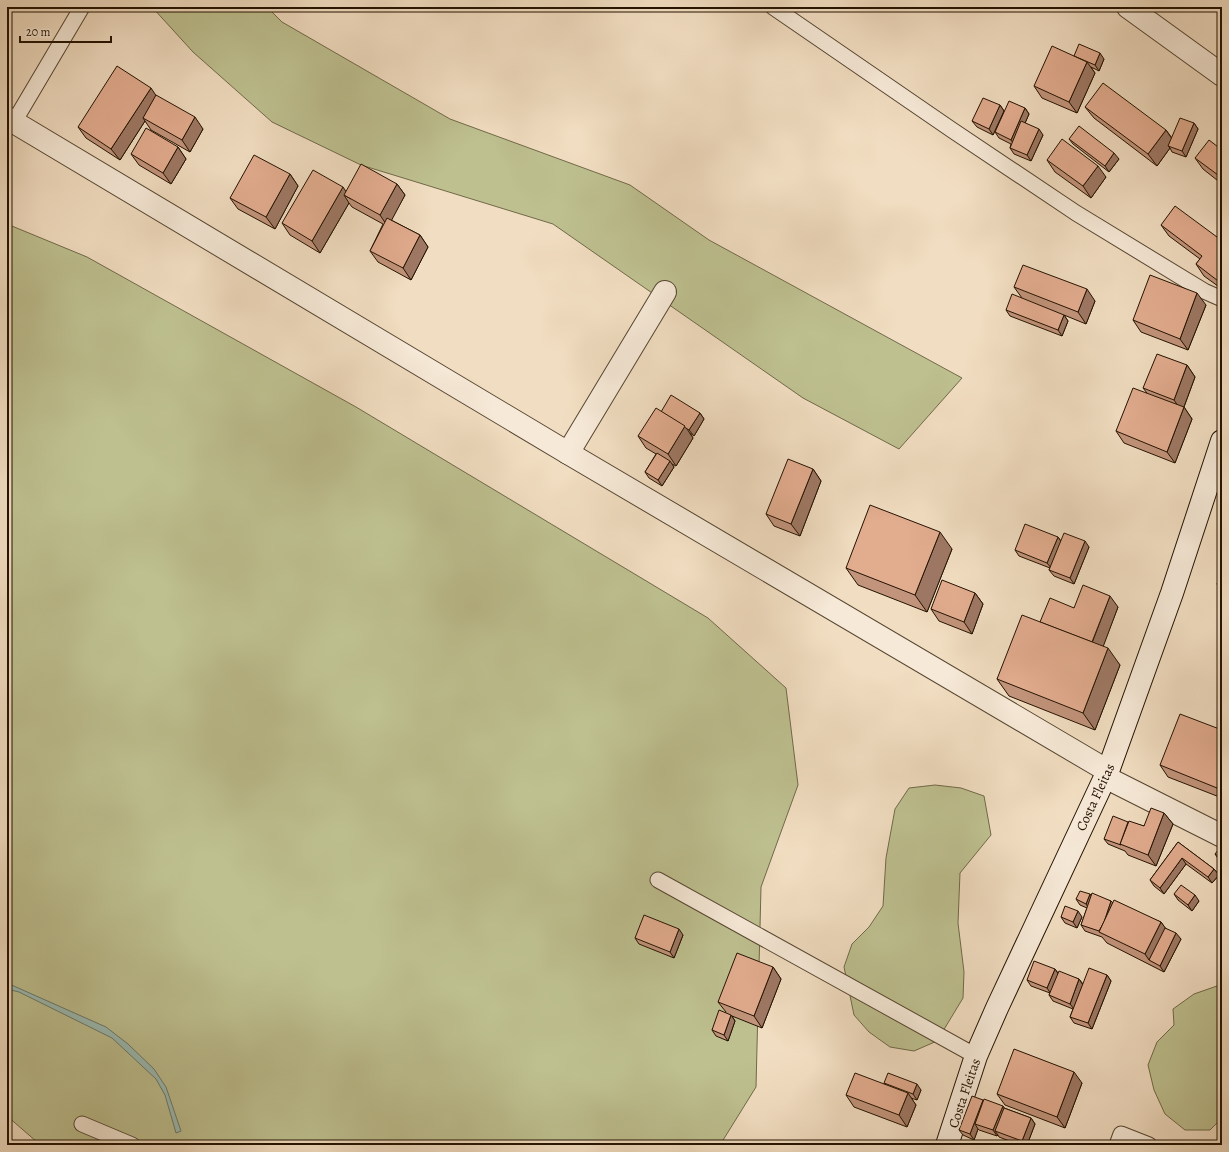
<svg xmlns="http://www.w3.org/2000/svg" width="1229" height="1152" viewBox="0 0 1229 1152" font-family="Alegreya,serif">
<rect width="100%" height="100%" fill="#f1ddc1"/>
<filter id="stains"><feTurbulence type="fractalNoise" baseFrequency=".005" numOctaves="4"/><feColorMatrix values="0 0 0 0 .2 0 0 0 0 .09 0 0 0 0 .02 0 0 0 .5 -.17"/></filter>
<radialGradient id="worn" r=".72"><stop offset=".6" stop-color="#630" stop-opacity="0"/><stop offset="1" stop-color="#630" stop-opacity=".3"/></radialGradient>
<g fill="#bec090" stroke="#706948">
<polygon points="152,7 267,7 282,22 450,119 630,185 709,240 962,378 899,449 803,398 553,224 361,165 272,122 193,52"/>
<polygon points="7,224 87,257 356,407 708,618 786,688 798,785 761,887 756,1087 720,1145 47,1145 37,1142 7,1116"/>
<polygon points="935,785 961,788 984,796 991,835 960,873 958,923 964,972 963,998 937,1041 914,1051 890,1047 869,1032 854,1015 844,967 852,944 869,927 883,906 886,858 895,809 909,788"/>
<polygon points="1217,986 1222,987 1222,1118 1210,1130 1185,1130 1165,1114 1154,1090 1148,1065 1157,1042 1174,1025 1173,1009 1194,994"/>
</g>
<polygon fill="#9bbcb3" stroke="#6b786c" points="7,983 106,1027 128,1044 154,1069 166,1087 181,1131 176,1133 165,1095 156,1079 112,1038 19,992 7,989"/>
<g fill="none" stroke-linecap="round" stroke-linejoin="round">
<g stroke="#564531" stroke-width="17">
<g id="lane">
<polyline points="773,7 952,130 1076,213 1204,291 1222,299"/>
<polyline points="14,122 82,7"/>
<polyline points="658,880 976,1056"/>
<polyline points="82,1124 132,1145"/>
<polyline points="1117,1145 1121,1134 1149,1145"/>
</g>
</g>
<g stroke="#564531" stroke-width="24">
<g id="street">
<polyline points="1128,7 1222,75"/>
<polyline points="7,118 568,453 1108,771"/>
<polyline points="568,453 665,292"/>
<polyline points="1105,777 1222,836"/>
</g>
</g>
<g stroke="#231201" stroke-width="24">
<polyline id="secondary" points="947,1145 976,1056 997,1008 1108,771 1172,593 1222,441"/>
</g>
<use href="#lane" stroke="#f6e9d7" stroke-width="15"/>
<use href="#street" stroke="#f6e9d7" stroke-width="22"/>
<use href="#secondary" stroke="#f6e9d7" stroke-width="22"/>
</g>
<g fill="#c2947b" stroke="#231201">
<polygon points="1074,56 1104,59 1099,71 1091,67 1095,73 1077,113 1042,98 1034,86"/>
<polygon points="156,96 203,129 190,152 151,130 145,121 120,160 86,138 78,127"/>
<polygon points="1000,105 1004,111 993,135 977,127 972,121"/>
<polygon points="1085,107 1166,130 1172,138 1194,123 1198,129 1186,157 1172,152 1170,148 1157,166 1094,118"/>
<polygon points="1025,108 1029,114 1025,123 1043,135 1031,161 1014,154 1010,148 1011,144 999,138 995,132"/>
<polygon points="1069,139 1119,159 1109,172 1073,144"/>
<polygon points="178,147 186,159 171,184 139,165 131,154"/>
<polygon points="1222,150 1222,184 1203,169 1195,158"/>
<polygon points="1047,160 1106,177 1091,198 1055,172"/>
<polygon points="290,174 298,186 275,229 238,209 230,198"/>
<polygon points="397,184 405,195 391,220 420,235 428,247 411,280 378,262 370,251 383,224 352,207 349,203 320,253 290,235 282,223 346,191"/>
<polygon points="1161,225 1217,237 1222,230 1222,289 1204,276 1196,264 1200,259 1169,236"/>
<polygon points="1014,287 1095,301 1086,324 1064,315 1068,321 1062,336 1010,316 1006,310 1022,298"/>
<polygon points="1206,305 1188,350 1141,332 1133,320"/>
<polygon points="1187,365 1195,377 1184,407 1192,419 1175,463 1124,443 1116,431 1147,393 1143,388"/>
<polygon points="661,412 700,413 704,419 694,436 690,433 693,438 676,466 672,464 674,467 662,486 649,478 645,472 656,454 646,448 638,436"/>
<polygon points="813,469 821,481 800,536 774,526 766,514"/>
<polygon points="1058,537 1061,541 1089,547 1074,584 1054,576 1049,570 1050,568 1019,556 1015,550"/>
<polygon points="952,549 927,612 858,585 846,568"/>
<polygon points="1222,576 1222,592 1217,584"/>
<polygon points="975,593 983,604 972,634 939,621 931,609"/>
<polygon points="1118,607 1103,646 1120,665 1095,730 1009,696 997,679 1040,622 1074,608"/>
<polygon points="1222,730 1222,798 1168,777 1160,765"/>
<polygon points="1164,813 1173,824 1156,866 1128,855 1125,851 1108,844 1104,839 1128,822 1144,826"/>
<polygon points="1178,842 1214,869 1219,875 1212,883 1186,864 1164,894 1154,886 1150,880"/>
<polygon points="1222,851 1222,862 1219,860 1215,854"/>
<polygon points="1174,894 1199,901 1192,911 1178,900"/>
<polygon points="1091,896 1111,901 1113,903 1161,922 1165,928 1181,939 1164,972 1107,943 1102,937 1085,931 1081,925 1087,908 1080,905 1076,899"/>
<polygon points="1061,917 1082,917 1077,928 1065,923"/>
<polygon points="683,935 674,958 639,944 635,938"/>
<polygon points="773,967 781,979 762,1028 732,1016 735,1021 728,1041 716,1036 712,1030 726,1012 718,1002"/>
<polygon points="1055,969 1058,973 1079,979 1083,984 1107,975 1111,981 1092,1029 1074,1023 1070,1017 1073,1009 1053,1001 1049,995 1050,993 1031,986 1027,980"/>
<polygon points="884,1083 921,1090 917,1100 911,1098 916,1105 907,1127 854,1107 846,1095 885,1085"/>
<polygon points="1082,1083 1065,1128 1005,1105 997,1094"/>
<polygon points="983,1100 983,1101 1004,1108 1031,1118 1035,1124 1027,1145 1020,1145 999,1137 998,1135 997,1136 979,1130 978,1129 974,1140 963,1135 959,1130"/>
</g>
<g fill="#9e7864" stroke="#231201">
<polygon points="1100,53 1104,59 1099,71 1095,65"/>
<polygon points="1087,62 1095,73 1077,113 1069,102"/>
<polygon points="151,88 159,100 143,118 145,121 120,160 111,149"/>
<polygon points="1000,105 1004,111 993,135 989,129"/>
<polygon points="1025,108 1029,114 1015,146 1011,140"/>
<polygon points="195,117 203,129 190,152 182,140"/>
<polygon points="1194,123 1198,129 1186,157 1182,151"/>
<polygon points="1039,129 1043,135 1031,161 1027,155"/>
<polygon points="1166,130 1174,142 1168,146 1170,148 1157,166 1148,154"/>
<polygon points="178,147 186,159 171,184 163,173"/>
<polygon points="1114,153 1119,159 1109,172 1105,166"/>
<polygon points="1098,166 1106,177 1091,198 1083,186"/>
<polygon points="290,174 298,186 275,229 266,217"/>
<polygon points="397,184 405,195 388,227 380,215"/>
<polygon points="343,187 351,199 344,195 349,203 320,253 312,241"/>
<polygon points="420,235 428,247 411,280 403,268"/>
<polygon points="1087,289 1095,301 1086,324 1078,312"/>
<polygon points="1197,293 1206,305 1188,350 1180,339"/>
<polygon points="1064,315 1068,321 1062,336 1058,330"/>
<polygon points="1187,365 1195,377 1182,412 1174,400"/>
<polygon points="1184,407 1192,419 1175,463 1167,452"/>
<polygon points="700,413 704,419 694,436 689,430"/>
<polygon points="685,426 693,438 676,466 668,454"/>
<polygon points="670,461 674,467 662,486 658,480"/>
<polygon points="813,469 821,481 800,536 791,524"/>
<polygon points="940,532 952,549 927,612 915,595"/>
<polygon points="1058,537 1062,543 1052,569 1047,563"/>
<polygon points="1085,541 1089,547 1074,584 1070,578"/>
<polygon points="975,593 983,604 972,634 964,622"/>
<polygon points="1110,596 1118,607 1100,655 1092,643"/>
<polygon points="1108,648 1120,665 1095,730 1083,713"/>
<polygon points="1222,774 1222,795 1217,788"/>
<polygon points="1164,813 1173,824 1156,866 1148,855"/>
<polygon points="1182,858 1186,864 1164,894 1160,888"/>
<polygon points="1214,869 1219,875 1212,883 1208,877"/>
<polygon points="1090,894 1094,900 1090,910 1086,904"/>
<polygon points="1195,895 1199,901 1192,911 1188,905"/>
<polygon points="1111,901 1116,906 1100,932"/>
<polygon points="1078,911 1082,917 1077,928 1073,922"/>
<polygon points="1161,922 1169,933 1149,960 1145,954"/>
<polygon points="679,929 683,935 674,958 670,952"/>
<polygon points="1176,933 1181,939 1164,972 1160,966"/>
<polygon points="773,967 781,979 762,1028 754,1016"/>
<polygon points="1055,969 1059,975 1051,994 1047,988"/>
<polygon points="1107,975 1111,981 1092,1029 1088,1023"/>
<polygon points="1079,979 1083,985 1074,1009 1070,1004"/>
<polygon points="731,1015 735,1021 728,1041 724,1035"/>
<polygon points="1074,1072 1082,1083 1065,1128 1057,1117"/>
<polygon points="917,1084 921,1090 917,1100 913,1094"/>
<polygon points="908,1093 916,1105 907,1127 899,1115"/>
<polygon points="983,1100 987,1106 975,1124 978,1129 974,1140 970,1134"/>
<polygon points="1003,1106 1007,1112 995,1131 998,1135 997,1136 993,1130"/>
<polygon points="1031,1118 1035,1124 1027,1145 1024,1145 1022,1141"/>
</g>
<g fill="#e2ac8f" stroke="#231201">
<polygon points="1079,44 1100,53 1095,65 1074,56"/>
<polygon points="1052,46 1087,62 1069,102 1034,86"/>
<polygon points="117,66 151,88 111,149 78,127"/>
<polygon points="1103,83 1166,130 1148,154 1085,107"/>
<polygon points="156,95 195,117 182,140 143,118"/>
<polygon points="983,98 1000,105 989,129 972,121"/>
<polygon points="1009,101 1025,108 1011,140 995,132"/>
<polygon points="1180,118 1194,123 1182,151 1168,146"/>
<polygon points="1021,121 1039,129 1027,155 1010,148"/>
<polygon points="1079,126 1114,153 1105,166 1069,139"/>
<polygon points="146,128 178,147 163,173 131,154"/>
<polygon points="1062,139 1098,166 1083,186 1047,160"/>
<polygon points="1209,140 1222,150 1222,178 1195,158"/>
<polygon points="254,155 290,174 266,217 230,198"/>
<polygon points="361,164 397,184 380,215 344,195"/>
<polygon points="313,170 343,187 312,241 282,223"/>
<polygon points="1175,206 1217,237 1222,230 1222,284 1196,264 1202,256 1161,225"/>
<polygon points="387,218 420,235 403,268 370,251"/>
<polygon points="1023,265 1087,289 1078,312 1014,287"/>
<polygon points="1150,275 1197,293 1180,339 1133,320"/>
<polygon points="1012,294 1064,315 1058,330 1006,310"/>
<polygon points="1157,354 1187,365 1174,400 1143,388"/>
<polygon points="1133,388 1184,407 1167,452 1116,431"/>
<polygon points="671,395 700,413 689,430 661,412"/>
<polygon points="656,408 685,426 668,454 638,436"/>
<polygon points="657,453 670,461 658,480 645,472"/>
<polygon points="788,459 813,469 791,524 766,514"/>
<polygon points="870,505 940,532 915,595 846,568"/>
<polygon points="1025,524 1058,537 1047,563 1015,550"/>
<polygon points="1064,533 1085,541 1070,578 1049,570"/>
<polygon points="1222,576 1222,587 1217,584"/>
<polygon points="942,580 975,593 964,622 931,609"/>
<polygon points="1083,585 1110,596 1092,642 1040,622 1050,598 1074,608"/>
<polygon points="1022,615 1108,648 1083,713 997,679"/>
<polygon points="1180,714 1222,730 1222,774 1217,788 1160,765"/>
<polygon points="1151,808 1164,813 1148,855 1120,844 1129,821 1144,826"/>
<polygon points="1113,816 1128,822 1120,844 1121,845 1104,839"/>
<polygon points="1178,842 1214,869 1208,877 1182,858 1160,888 1150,880"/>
<polygon points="1219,849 1222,851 1222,859 1215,854"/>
<polygon points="1181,885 1195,895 1188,905 1174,894"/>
<polygon points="1080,891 1090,894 1086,904 1076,899"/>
<polygon points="1092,893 1111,901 1104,922 1099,931 1081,925"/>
<polygon points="1114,900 1161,922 1145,954 1099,932"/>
<polygon points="1065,906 1078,911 1073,922 1061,917"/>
<polygon points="644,915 679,929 670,952 635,938"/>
<polygon points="1165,928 1176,933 1160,966 1149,960"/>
<polygon points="737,953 773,967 754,1016 718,1002"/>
<polygon points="1034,961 1055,969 1047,988 1027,980"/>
<polygon points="1089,968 1107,975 1088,1023 1070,1017"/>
<polygon points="1059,971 1079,979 1070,1004 1049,995"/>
<polygon points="719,1010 731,1015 724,1035 712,1030"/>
<polygon points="1014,1049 1074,1072 1057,1117 997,1094"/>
<polygon points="855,1073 908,1093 899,1115 846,1095"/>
<polygon points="888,1073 917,1084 913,1094 884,1083"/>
<polygon points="972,1096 983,1100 970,1134 959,1130"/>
<polygon points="984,1099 1003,1106 993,1130 975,1124"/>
<polygon points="1004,1108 1031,1118 1022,1141 995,1131"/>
</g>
<g text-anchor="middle" stroke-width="4" stroke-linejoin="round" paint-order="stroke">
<g font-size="14" fill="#231201" stroke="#f6e9d7">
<text transform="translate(1095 797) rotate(-65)" y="5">Costa Fleitas</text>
<text transform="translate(964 1093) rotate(-71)" y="5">Costa Fleitas</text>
</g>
</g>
<rect width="1229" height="1152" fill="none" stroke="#f1ddc1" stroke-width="24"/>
<rect x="8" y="8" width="1213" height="1136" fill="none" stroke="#231201" stroke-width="2"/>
<rect x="12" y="12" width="1205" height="1128" fill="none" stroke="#231201"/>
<path d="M20 36v6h91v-6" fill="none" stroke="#231201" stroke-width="2"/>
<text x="26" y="36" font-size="12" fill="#231201" stroke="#f6e9d7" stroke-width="3" paint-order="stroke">20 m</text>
<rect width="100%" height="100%" filter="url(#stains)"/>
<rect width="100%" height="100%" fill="url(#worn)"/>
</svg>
